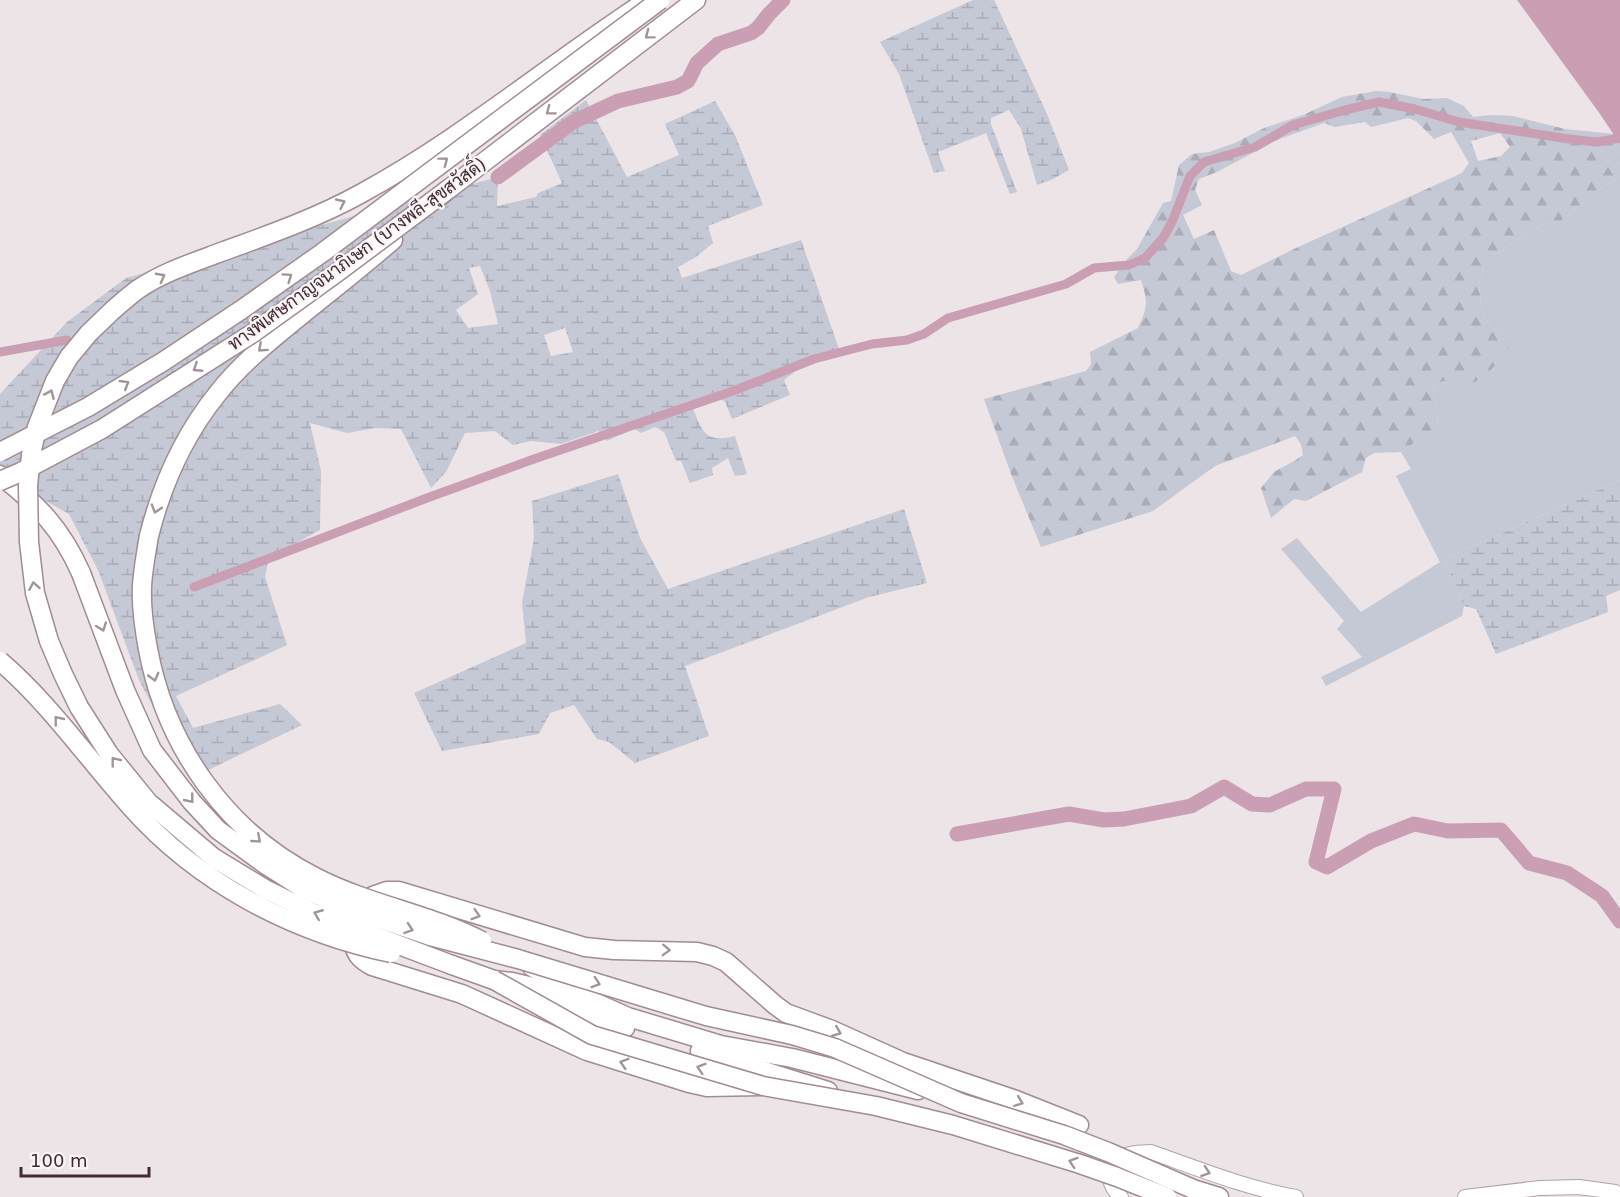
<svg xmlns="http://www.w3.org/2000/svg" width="1620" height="1197" viewBox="0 0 1620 1197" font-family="'DejaVu Sans',Sarabun,sans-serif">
<defs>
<pattern id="forest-firs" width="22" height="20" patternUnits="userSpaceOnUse" patternTransform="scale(1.5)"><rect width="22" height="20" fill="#c5c8d5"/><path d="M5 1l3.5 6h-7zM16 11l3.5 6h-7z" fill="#aaacb7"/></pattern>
<pattern id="wetland-marsh" width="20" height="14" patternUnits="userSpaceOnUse" patternTransform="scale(1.5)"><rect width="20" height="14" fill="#c5c8d5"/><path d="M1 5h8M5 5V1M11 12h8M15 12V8" fill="none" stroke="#aaacb7"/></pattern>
</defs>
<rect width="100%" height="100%" fill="#ece4e7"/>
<polygon fill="#c5c8d5" points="1620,177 1620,480 1449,557 1445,561 1464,606 1462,616 1326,686 1321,677 1362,657 1337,629 1344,621 1281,549 1297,538 1361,612 1440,562 1396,476 1411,469 1401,452 1437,427 1438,409 1432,387 1443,381 1462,385 1514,341 1489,326 1481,306 1479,284 1485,264 1509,245 1542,225 1561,221 1602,187"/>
<path fill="url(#forest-firs)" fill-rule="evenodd" d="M 1376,91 L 1390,92 L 1423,99 L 1447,98 L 1464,106 L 1473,117 L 1491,115 L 1513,116 L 1565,129 L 1614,134 L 1620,144 L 1620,177 L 1602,187 L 1561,221 L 1542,225 L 1509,245 L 1485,264 L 1479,284 L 1481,306 L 1489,326 L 1514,341 C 1501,357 1485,385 1461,385 C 1456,385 1449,382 1443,381 L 1432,387 L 1438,409 L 1437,427 L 1401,452 L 1374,453 L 1366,458 L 1362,472 L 1306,501 L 1294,499 L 1271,518 L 1261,488 L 1274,472 L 1294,461 L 1303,455 L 1301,444 L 1295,436 L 1215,466 L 1153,511 L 1041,547 L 1011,474 L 984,399 L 1086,371 L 1091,364 L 1090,352 L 1138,328 C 1148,306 1148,302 1141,280 L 1118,284 L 1114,277 L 1127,259 L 1137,249 L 1163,203 L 1171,201 L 1179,165 L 1192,154 L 1209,152 L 1235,143 L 1264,128 L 1303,115 L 1342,97 ZM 1408,118 L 1416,121 L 1434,139 L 1451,132 L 1469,163 L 1462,173 L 1296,248 L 1241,275 L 1231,271 L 1214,230 L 1194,239 L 1183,215 L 1202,205 L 1195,190 L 1199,179 L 1217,172 L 1277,140 L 1324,123 L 1335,127 L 1365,122 L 1371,127 ZM 1500,133 L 1510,147 L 1501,156 L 1478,161 L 1471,141 Z"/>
<g fill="url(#wetland-marsh)" fill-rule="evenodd">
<polygon points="973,0 994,0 1047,114 1069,170 1051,180 1037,185 1021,129 1009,110 991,118 991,124 1017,192 1010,194 986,133 938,152 945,171 934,173 899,74 880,42"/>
<path d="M 586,100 L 627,177 L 679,155 L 665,124 L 715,101 L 735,135 L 763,205 L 708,226 L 713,243 L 696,257 L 678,267 L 682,278 L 801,240 L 839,349 L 797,370 L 784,380 L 790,395 L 732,419 L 725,402 L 716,395 L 692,406 C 702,431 705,444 735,436 L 747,474 L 735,476 L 728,458 L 712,468 L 713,475 L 690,483 L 681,461 L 676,461 L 664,432 L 655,427 L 641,433 L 634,429 L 607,441 L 598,431 L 561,444 L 531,441 L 513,445 L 495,431 L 465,433 L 446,472 L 431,488 L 401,429 L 375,428 L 347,433 L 310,423 L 321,471 L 320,530 L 269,558 L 265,577 L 287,645 L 176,696 L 193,728 L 280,704 L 302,725 L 198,775 L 159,718 L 139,680 L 98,570 L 69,514 L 28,491 L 0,470 L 0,394 L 67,322 L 126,278 L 498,177 L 497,206 L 536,197 L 538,193 L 562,183 L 540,135 ZM 480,266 L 490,291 L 498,324 L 468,328 L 456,310 L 478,294 L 469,268 ZM 565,328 L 573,352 L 551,356 L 544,335 Z"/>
<polygon points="618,474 640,538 668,589 904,509 927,583 869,597 685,666 709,736 635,763 609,742 597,739 574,705 550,713 539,734 442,751 414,693 526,643 522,603 534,538 532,501"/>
<polygon points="1620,480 1620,590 1606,596 1608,612 1496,654 1476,609 1464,606 1445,561 1449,557"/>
</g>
<polygon fill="#cb9fb3" points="1517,0 1620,0 1620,144 1600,114"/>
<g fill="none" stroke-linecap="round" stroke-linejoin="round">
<g stroke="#cb9fb3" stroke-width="9">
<polyline points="0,352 67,340"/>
<polyline points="194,587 427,498 534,459 733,391 814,359 872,344 907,340 924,334 948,318 1066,284 1094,268 1129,265 1145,258 1163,238 1172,222 1190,176 1204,162 1255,147 1293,125 1345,110 1379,102 1415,109 1459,122 1569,139 1597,142 1620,138"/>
</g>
<g stroke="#cb9fb3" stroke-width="15">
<polyline points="498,177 573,122 618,101 677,87 688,81 697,63 718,44 751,33 758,28 769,14 783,0"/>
<polyline points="957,834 1069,814 1104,820 1124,819 1191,806 1224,787 1252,804 1270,805 1306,789 1334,789 1316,862 1327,867 1371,841 1414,824 1448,831 1501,830 1529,863 1567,873 1602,896 1620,921"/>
</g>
<g stroke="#b0a1a6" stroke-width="16">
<g id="secondary">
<path d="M 1121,1197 C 1105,1183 1106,1163 1127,1155 C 1135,1152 1143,1153 1151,1152 C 1199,1169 1246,1188 1296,1197"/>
<polyline points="1465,1197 1540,1188 1579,1187 1615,1192 1620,1195"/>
</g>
</g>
<g stroke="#a28b93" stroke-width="21">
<g id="highway">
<polyline points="438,198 450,188 696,0"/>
<path d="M 113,310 C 121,303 129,296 137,290 C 163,272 195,262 224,251 C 271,234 319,217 362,193 C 463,138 551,63 648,0"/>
<path d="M 0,475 C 38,505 61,528 81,573"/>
<path d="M 149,536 C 162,484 184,435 218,393 C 240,365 267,343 294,321 C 327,294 361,268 393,240"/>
<polyline points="452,965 494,980 512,982 537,988 585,1013 625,1028"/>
<polyline points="532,967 592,1001 628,1017 721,1045 792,1058 918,1090"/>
<polyline points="700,1051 828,1091"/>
<path d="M 760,1086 L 707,1087 L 689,1083 L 587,1051 L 462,994 L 372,966 C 363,961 356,956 354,945 L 373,896 L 387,891 L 399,891 L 585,947 L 614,950 L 697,952 L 713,956 L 726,962 L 775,1005 L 786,1013 L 832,1030 L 903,1062 L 1016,1100 L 1079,1125"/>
<polyline points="1193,1189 1219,1197"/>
</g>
</g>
<use href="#secondary" stroke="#fff" stroke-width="14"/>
<use href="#highway" stroke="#fff" stroke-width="18"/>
<g stroke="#a28b93" stroke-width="21" stroke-linecap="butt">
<g id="highway-bridge">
<polyline points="113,310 89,333 69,357 55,381 37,427 31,455 28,486 29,542 35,593 49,641 63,674 79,707 109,754 148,802 214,858 265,889 314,913 452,965"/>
<polyline points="0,452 88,407 164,361 241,310 322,253 660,0"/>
<polyline points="0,481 21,472 102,429 253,333 335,274 450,188"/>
<path d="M 149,536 C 146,553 143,569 142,586 C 141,607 144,628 148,649 C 166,747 227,833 317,878 C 370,905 430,914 482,941"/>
<polyline points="81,573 125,690 152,750 192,802 218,830 266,865 304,889 348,908 430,936 518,959 706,1016 792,1035 835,1048 961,1103 1064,1135 1108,1152 1193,1189"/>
<path d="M 0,661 C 50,704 87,758 130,806 C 198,883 292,932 391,953"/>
<polyline points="494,980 592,1035 763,1086 876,1106 953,1125 1080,1164 1117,1177 1167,1197"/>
</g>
</g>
<use href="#highway-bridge" stroke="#fff" stroke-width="18"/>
</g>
<defs><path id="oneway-chevron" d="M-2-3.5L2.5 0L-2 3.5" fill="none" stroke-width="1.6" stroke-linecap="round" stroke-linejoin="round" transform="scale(1.5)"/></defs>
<g stroke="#a29599">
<use href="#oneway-chevron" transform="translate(649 35) rotate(143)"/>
<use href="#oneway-chevron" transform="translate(550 111) rotate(143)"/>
<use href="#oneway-chevron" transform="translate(444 161) rotate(-37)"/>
<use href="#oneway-chevron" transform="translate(341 203) rotate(-25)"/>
<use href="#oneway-chevron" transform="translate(161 277) rotate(-28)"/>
<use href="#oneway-chevron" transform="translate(288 277) rotate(-35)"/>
<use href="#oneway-chevron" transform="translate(262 348) rotate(138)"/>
<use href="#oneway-chevron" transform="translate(197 368) rotate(147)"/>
<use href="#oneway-chevron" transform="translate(125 384) rotate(-31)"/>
<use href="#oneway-chevron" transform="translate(50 394) rotate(-66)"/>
<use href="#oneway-chevron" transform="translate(156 509) rotate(107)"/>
<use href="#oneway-chevron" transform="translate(34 586) rotate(-100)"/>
<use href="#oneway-chevron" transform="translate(102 627) rotate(70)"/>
<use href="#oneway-chevron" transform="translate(154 677) rotate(75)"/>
<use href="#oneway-chevron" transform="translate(58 720) rotate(-129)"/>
<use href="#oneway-chevron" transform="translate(115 761) rotate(-128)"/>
<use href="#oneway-chevron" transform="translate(190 799) rotate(51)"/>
<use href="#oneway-chevron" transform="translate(257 839) rotate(41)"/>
<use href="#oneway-chevron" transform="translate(318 914) rotate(-158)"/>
<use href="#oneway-chevron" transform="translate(476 915) rotate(17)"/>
<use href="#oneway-chevron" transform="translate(409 929) rotate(19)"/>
<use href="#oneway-chevron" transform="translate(666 950) rotate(2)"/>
<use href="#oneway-chevron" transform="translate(596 983) rotate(18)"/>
<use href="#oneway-chevron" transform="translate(837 1032) rotate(22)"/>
<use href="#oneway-chevron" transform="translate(624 1063) rotate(-163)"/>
<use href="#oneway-chevron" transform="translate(701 1068) rotate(-163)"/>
<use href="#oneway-chevron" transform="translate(1019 1102) rotate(21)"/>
<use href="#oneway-chevron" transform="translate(1073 1162) rotate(-162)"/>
<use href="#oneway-chevron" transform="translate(1206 1172) rotate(19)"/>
</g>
<g text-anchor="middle" stroke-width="4.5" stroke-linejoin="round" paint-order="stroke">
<g font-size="18" fill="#442b33" stroke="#f9f4f6">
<text transform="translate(357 254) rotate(-36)" y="6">ทางพิเศษกาญจนาภิเษก (บางพลี-สุขสวัสดิ์)</text>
</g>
</g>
<path d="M21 1167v9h128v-9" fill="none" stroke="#442b33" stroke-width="3"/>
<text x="30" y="1167" font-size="18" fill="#442b33" stroke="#f9f4f6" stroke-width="4.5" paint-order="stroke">100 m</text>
</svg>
